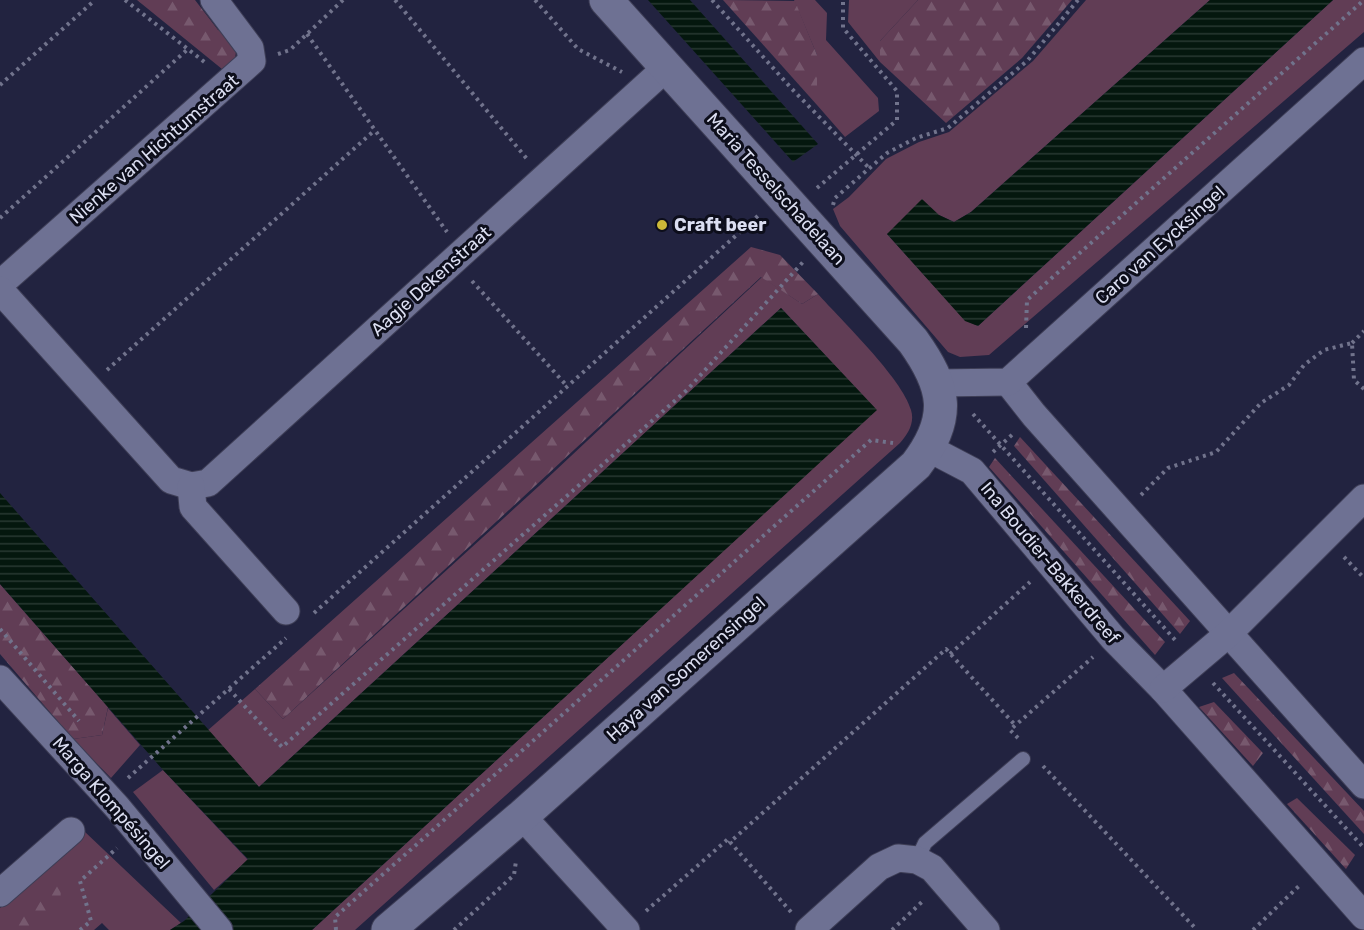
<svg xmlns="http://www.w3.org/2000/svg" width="1364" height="930" viewBox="0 0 1364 930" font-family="Rubik,sans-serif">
<defs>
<pattern id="forest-firs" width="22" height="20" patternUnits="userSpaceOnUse" patternTransform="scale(1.5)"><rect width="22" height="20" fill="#613d55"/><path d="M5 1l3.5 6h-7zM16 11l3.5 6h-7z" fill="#77596e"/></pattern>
<pattern id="water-rules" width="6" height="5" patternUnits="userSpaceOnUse" patternTransform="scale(1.5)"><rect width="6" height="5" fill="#04170e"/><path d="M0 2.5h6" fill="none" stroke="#283832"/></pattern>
</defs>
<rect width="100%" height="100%" fill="#222340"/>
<g fill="#613d55">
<polygon points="794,0 815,0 827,13 826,40 878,98 879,111 845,137 817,105 817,55"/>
<polygon points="849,0 918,0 880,41 880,62 848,22"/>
<polygon points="1086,0 1210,0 971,212 954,222 939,215 887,234 965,320 978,326 1333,0 1364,0 1364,32 989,355 960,357 948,352 840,226 833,209 849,197 886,159 919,142 949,132 1033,61"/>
<path d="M 762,277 L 802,304 L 818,294 C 841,320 902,378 911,410 C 915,423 908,434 900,443 L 355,930 L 312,930 L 876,410 L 781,308 L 259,787 L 207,731 L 255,689 L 283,719 L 539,486 Z"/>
<polygon points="108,708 140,745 111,778 73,739 102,735"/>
<polygon points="163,770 248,860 214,890 133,792"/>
<polygon points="84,831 181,923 170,930 109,930 102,923 94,930 0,930 0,908"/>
</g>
<g fill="url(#forest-firs)">
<polygon points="137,0 195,0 218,30 230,33 237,44 235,59 222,69"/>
<polygon points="723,0 795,1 817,55 817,105"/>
<polygon points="918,0 1072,0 1022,58 946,123 880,62 880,41"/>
<polygon points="751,247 780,255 818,294 802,304 761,277 283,719 255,689"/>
<polygon points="1020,437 1190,621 1180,634 1014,446"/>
<polygon points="995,458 1165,642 1155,655 989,467"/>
<polygon points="0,584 108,707 102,735 73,739 0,654"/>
<polygon points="1234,673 1364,811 1364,834 1222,678"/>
<polygon points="1214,702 1263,753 1253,766 1199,707"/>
<polygon points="1297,798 1355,855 1346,869 1287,804"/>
<polygon points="62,868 60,908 36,930 0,930 0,923"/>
</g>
<g fill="url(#water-rules)">
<polygon points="648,0 690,0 818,144 793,162"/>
<polygon points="1210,0 1333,0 978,326 965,321 887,234 922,199 939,215 954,222 971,212"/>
<polygon points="781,308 877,410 312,930 170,930 184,921 248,859 163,770 0,584 0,493 259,787"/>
</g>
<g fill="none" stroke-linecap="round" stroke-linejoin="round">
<g stroke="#3e3e56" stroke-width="16">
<polyline id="lane" points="917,860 925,843 1023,759"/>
</g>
<g stroke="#3e3e56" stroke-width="29">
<g id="street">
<polyline points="0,284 252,61 250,48 214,0"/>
<polyline points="0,290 171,480 191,486 208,483 667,67"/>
<polyline points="1008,382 1034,415 1364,785"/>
<polyline points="938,383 1008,382 1364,61"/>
<polyline points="928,448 972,471 1113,638 1163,689 1364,916"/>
<polyline points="191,486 193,507 286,611"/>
<polyline points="0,679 117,807 219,930"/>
<polyline points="1163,689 1228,634 1364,498"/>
<polyline points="522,816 626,930"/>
<polyline points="0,893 71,831"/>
<polyline points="809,930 879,867 898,858 917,860 932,868 986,930"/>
</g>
</g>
<g stroke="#3e3e56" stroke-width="35">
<path id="secondary" d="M 388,930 L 522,816 L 916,465 C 952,418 946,387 913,341 L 606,0"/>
</g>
<g stroke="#71738c" stroke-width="4" stroke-dasharray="3 4.5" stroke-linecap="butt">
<polyline points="125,0 207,64"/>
<polyline points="395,0 527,159"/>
<polyline points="535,0 578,49 622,72"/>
<polyline points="712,0 792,89 868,167"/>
<polyline points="307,34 447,232"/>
<polyline points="278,54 290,50 343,0"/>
<polyline points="0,85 95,0"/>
<polyline points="817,188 897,120 897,91 843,28 843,0"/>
<polyline points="833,205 835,198 887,153 916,138 948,128 1028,60 1078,0"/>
<polyline points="0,218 188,49"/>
<polyline points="472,281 567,386"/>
<polyline points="1026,328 1027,300 1364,0"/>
<polyline points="1352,343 1364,331"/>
<polyline points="107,370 375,130"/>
<polyline points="973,414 1176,641"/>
<polyline points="993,452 1014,433"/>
<polyline points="1141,495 1168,468 1216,452 1261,403 1289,385 1304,365 1324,350 1352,343 1354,380 1364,389"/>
<polyline points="1344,557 1364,578"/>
<polyline points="314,613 760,214"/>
<polyline points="0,629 79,721"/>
<polyline points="950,654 1030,582"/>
<polyline points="1213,683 1364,848"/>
<polyline points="229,689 282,747 687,390 803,262"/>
<polyline points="1018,738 1010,730 1093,657"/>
<polyline points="1043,766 1197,930"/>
<polyline points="128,778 286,638"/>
<polyline points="646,911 728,839 730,842"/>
<polyline points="791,912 730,842 946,649 1015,725"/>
<polyline points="80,930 91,921 80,881 117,848"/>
<polyline points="336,930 335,917 871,440 893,443"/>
<polyline points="454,930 514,875 516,861"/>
<polyline points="892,930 924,900"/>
<polyline points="1253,930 1300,885"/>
</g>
<use href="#lane" stroke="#6e7193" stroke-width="14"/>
<use href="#street" stroke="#6e7193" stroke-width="27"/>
<use href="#secondary" stroke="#6e7193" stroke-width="33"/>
</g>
<circle fill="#cdb938" stroke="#0d0e1b" stroke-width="2" cx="662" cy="225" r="6"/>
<g text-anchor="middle" stroke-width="6" stroke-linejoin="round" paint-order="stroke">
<g font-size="18" fill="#dbdef1" stroke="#0d0e1b">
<text transform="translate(154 149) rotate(-41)" y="6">Nienke van Hichtumstraat</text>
<text transform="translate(776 189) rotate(48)" y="6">Maria Tesselschadelaan</text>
<text transform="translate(1160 245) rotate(-42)" y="6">Caro van Eycksingel</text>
<text transform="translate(431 281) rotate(-42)" y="6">Aagje Dekenstraat</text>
<text transform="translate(1050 563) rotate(50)" y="6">Ina Boudier-Bakkerdreef</text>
<text transform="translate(686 669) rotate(-42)" y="6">Haya van Somerensingel</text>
<text transform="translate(111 803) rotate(49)" y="6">Marga Klompésingel</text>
</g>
<g font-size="18" font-weight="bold" fill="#dbdef1" stroke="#0d0e1b" text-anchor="start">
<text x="674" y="231">Craft beer</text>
</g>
</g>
</svg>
